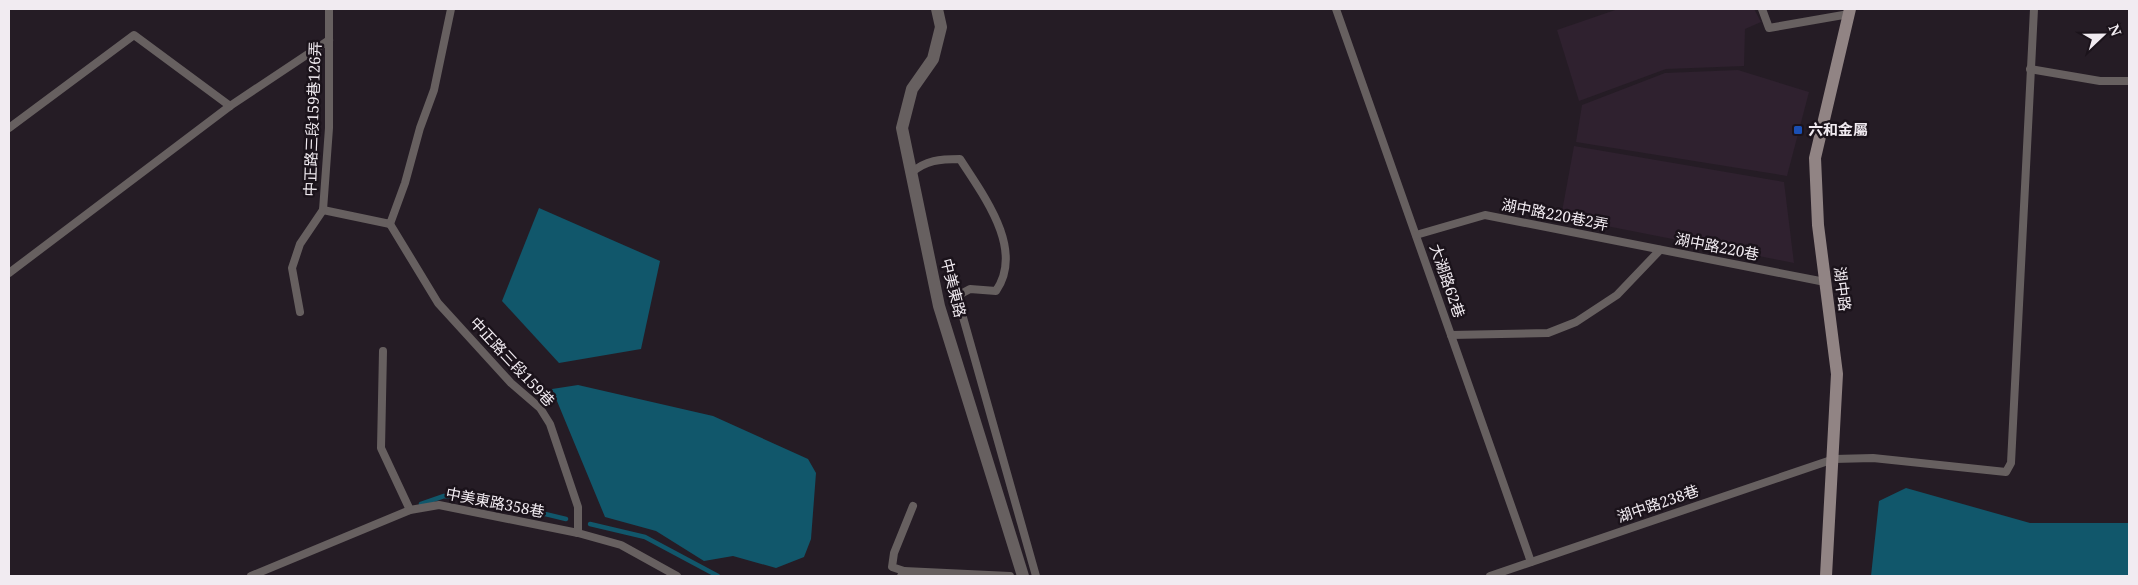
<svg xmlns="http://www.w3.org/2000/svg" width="2138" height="585" viewBox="0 0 2138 585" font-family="'Noto Serif','Noto Sans TC',serif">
<rect width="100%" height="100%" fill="#251c25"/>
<g fill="#2f212f">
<polygon points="1618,9 1754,9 1761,22 1745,29 1744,66 1666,69 1579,101 1557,30"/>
<polygon points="1738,70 1809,92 1787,176 1576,142 1582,105 1665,73"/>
<polygon points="1574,146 1784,182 1794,263 1561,217"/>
</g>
<g fill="#11576b">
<polygon points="539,208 660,261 641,349 559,363 502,301"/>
<polygon points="578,385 713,416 808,459 816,473 811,539 804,557 776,568 733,556 704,561 656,531 605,517 552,389"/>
<polygon points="1906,488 2030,523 2129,523 2129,576 1871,576 1879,501"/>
</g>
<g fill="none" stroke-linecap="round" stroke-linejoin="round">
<g stroke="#11576b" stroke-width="4.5">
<polyline points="421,504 444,496 487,500 566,519"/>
<polyline points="590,524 645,537 718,576"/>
</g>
<g stroke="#676060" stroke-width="8">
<polyline points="1336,9 1531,562"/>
<polyline points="1762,9 1769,28 1849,14"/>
<polyline points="2030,69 2100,81 2129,81"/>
<polyline points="9,128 134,35 230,106"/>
<path d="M 911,173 C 926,160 940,159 960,159 C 983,195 1025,249 996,291 L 970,289 L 957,296 L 1036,576"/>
<polyline points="323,210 390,224 405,183 420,128 434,90 451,9"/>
<polyline points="390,224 438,303 511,383 540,408 550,424 578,507 578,533"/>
<polyline points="1416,235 1485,215 1825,282"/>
<polyline points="9,273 230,106 329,40"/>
<polyline points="300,312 292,268 300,244 323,210 329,128 329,9"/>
<polyline points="1451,335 1548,333 1576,322 1617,295 1660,250"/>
<polyline points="383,351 381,448 410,510"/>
<polyline points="904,571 892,567 894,553 913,506"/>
<polyline points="251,576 410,510 439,505 578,533 621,545 677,576"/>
<polyline points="901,576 904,571 1010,576"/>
<polyline points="1490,576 1834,459 1873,458 2006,472 2011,463 2034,9"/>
</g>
<polyline stroke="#676060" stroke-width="12" points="937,9 941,27 933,59 912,89 902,128 939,306 1023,576"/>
<polyline stroke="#918484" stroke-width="12" points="1826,576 1837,374 1818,225 1815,158 1850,9"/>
</g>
<rect fill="#1a4fb4" stroke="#1b131b" stroke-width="2" x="1793" y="125" width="10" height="10" rx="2.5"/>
<g text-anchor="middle" stroke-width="5" stroke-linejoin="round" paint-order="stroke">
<g font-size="15" fill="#f1ebf1" stroke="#1b131b">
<text transform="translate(313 119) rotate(-88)" y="5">中正路三段159巷126弄</text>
<text transform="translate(1555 215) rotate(11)" y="5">湖中路220巷2弄</text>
<text transform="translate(1717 247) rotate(11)" y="5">湖中路220巷</text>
<text transform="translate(1447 281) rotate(71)" y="5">大湖路62巷</text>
<text transform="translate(953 288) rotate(76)" y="5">中美東路</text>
<text transform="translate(1842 289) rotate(83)" y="5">湖中路</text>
<text transform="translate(512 362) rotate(47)" y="5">中正路三段159巷</text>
<text transform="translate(495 503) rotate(11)" y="5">中美東路358巷</text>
<text transform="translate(1658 504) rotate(-19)" y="5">湖中路238巷</text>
</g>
<g font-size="15" font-weight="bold" fill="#f1ebf1" stroke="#1b131b" text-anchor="start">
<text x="1808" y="135">六和金屬</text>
</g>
</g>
<rect width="2138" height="585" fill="none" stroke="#f1ebf1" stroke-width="20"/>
<g transform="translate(2103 35) rotate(68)" stroke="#1b131b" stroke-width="4" paint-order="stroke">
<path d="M0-4L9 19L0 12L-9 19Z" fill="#f1ebf1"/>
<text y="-8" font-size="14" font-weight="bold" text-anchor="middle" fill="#f1ebf1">N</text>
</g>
</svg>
